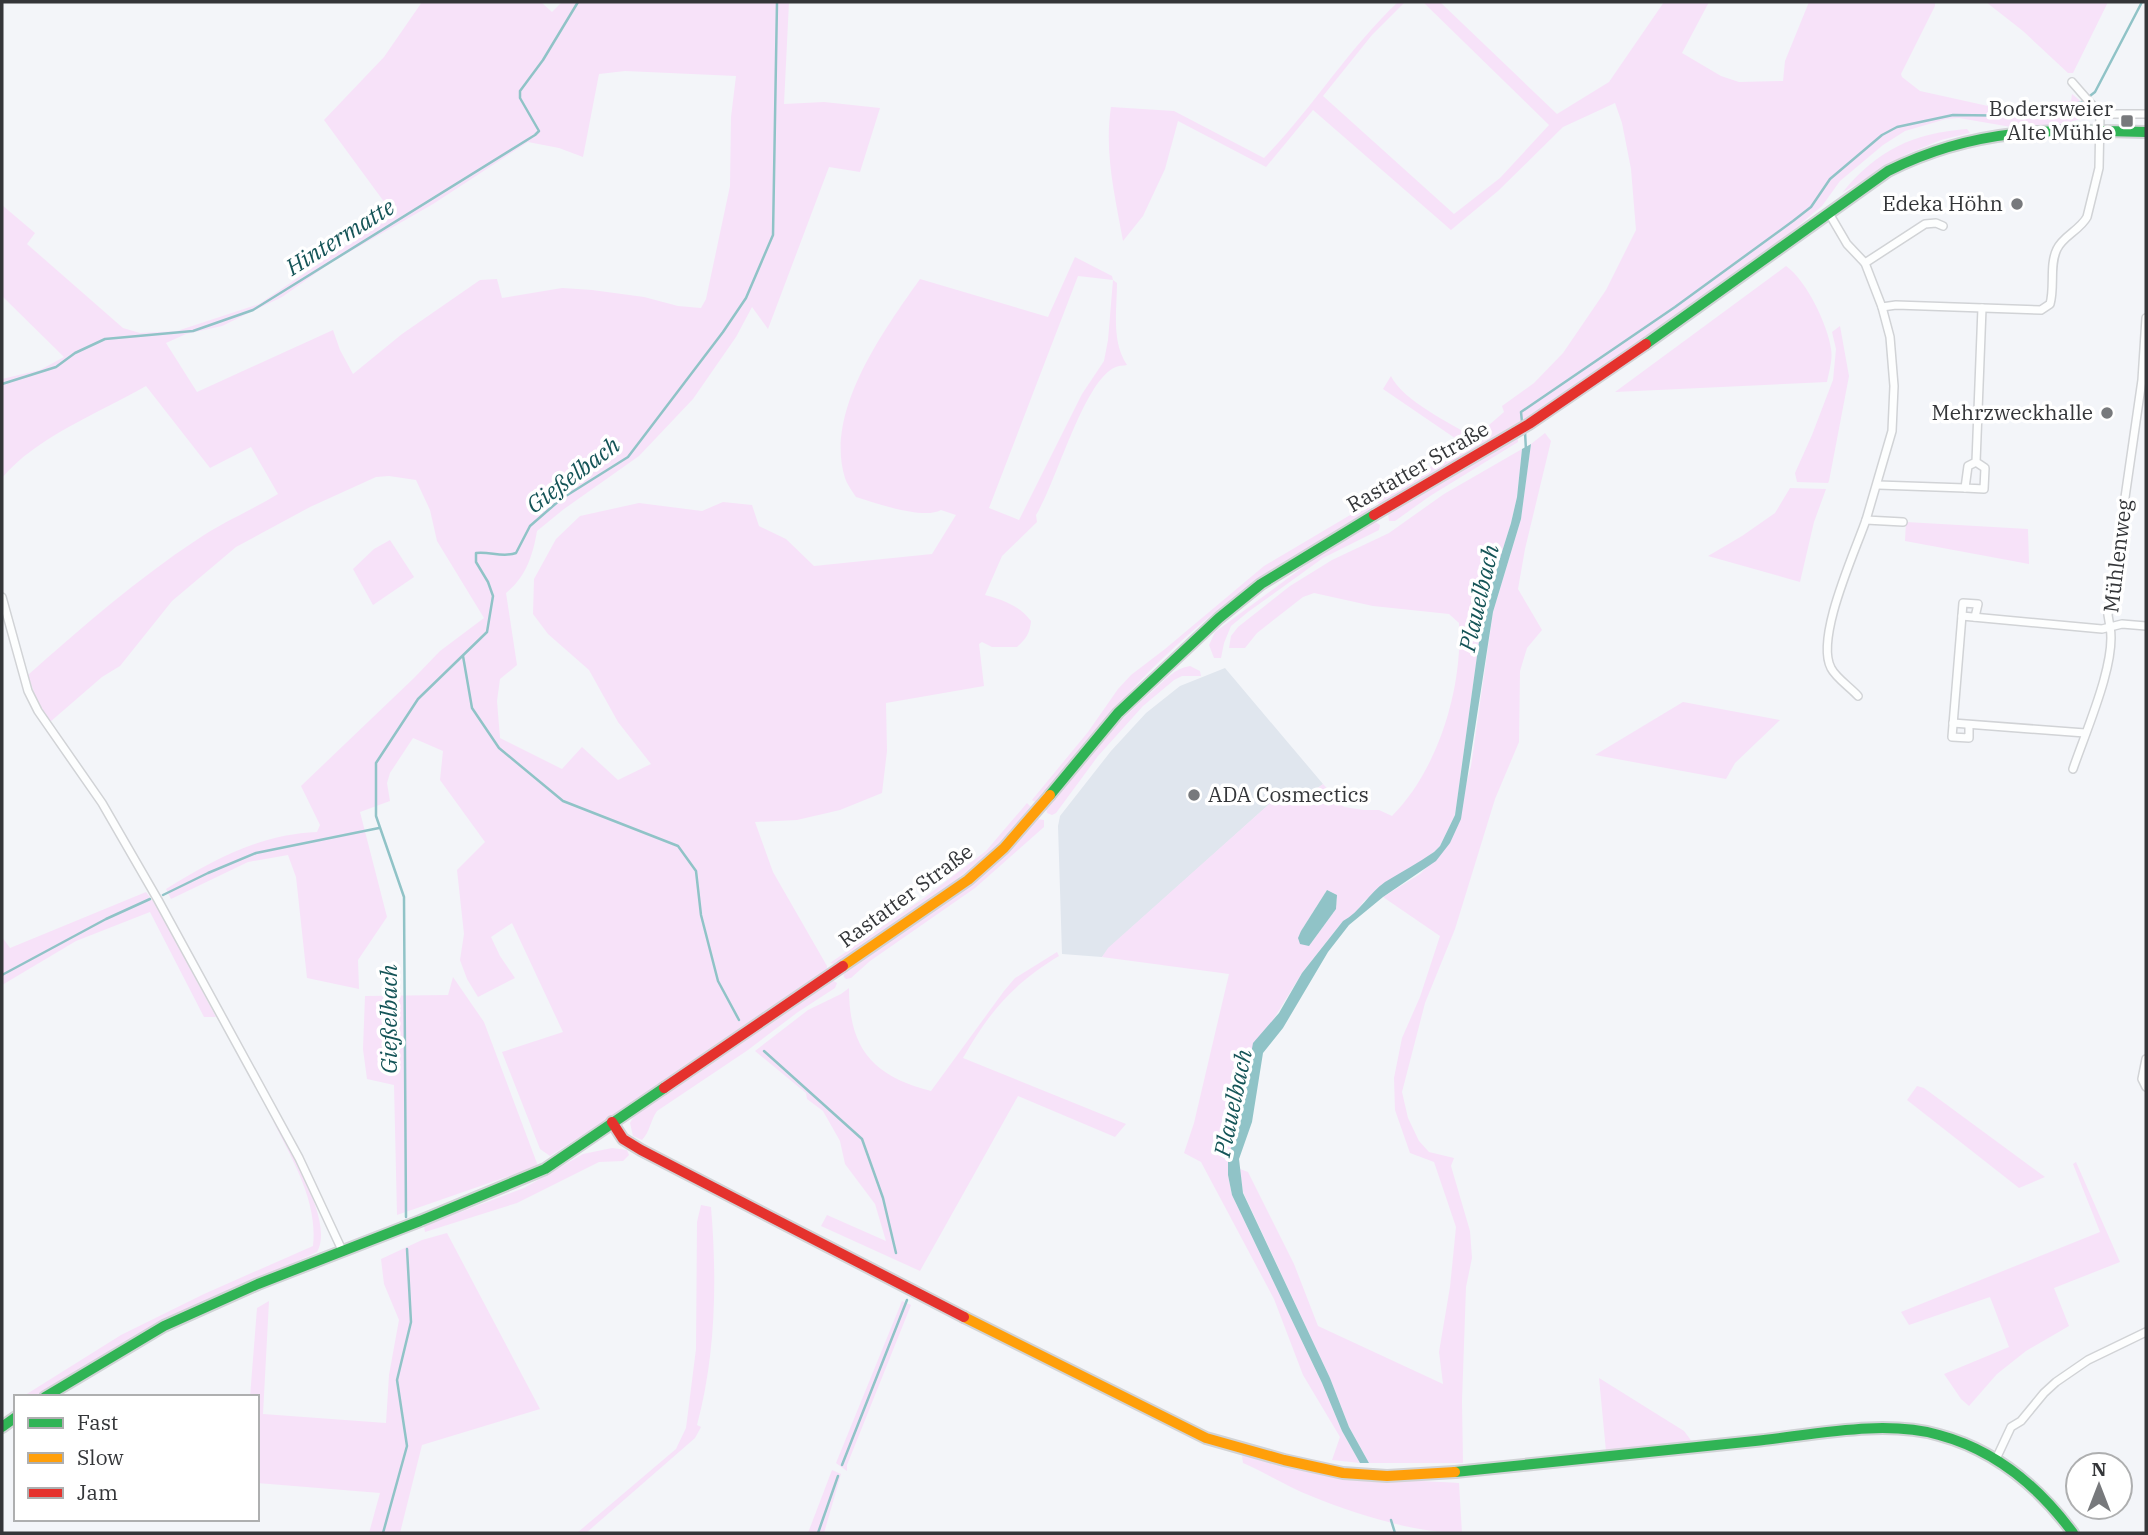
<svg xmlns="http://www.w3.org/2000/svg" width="2148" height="1535" viewBox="0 0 2148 1535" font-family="'IBM Plex Serif',serif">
<rect width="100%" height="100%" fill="#f3f5f9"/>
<polygon fill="#e0e6ee" points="1225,668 1323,784 1298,803 1285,790 1109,948 1102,957 1062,954 1058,826 1060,816 1111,751 1146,713 1180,686"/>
<g fill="#f7e2f9" fill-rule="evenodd">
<path d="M 422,2 L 541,2 L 552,12 L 562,2 L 789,2 L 784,104 L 824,102 L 880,108 L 860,172 L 829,167 L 768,329 L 752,307 L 736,337 L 693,399 L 639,456 L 564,509 L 537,531 C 533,555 526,577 506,593 L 517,665 L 500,679 L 497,701 L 500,738 L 562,769 L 582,747 L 618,780 L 651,764 L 618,722 L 589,670 L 548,634 L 533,614 L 534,579 L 556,539 L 580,516 L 639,503 L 702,511 L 723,502 L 752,505 L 759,526 L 786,539 L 814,566 L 932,554 L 956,515 L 941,510 C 923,520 875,503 856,497 C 852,491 847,484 845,478 C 824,412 884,330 920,279 L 1048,317 L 1075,257 L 1112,276 L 1113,280 L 1117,283 C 1117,310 1111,341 1127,365 C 1124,366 1120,365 1116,367 C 1084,379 1056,484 1036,515 L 1037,522 L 1002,556 L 985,595 C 1003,600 1020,606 1031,621 C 1030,633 1026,639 1017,647 L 992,647 L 982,642 L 979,644 L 984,686 L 886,703 L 887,751 L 882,793 L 840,810 L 797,820 L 755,822 L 773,872 L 827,966 L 827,969 L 635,1101 L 550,1156 L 540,1149 L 502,1052 L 563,1032 L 512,923 L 491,937 L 500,956 L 515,978 L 478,997 L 467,979 L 460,960 L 464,934 L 457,870 L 485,842 L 440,780 L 443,751 L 413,738 L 390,773 L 387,783 L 390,801 L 360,812 L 387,917 L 358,960 L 359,989 L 307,978 L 296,877 L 288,855 L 248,862 L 171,899 L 166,889 C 213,860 261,834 317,832 L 320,825 L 301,786 L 414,678 L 440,651 L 484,618 L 437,541 L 430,510 L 416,480 L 389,476 L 376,477 L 310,507 L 236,547 L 172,601 L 120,666 L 102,677 L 50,722 L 36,698 L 28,675 C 82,627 137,579 198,539 C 223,522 252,510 278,494 L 251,447 L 210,468 L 146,386 C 99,413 36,437 2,478 L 2,379 L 40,370 L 64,357 L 2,296 L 2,205 L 35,233 L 27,244 L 123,328 L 140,333 L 177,331 L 259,304 L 393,214 L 324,120 L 384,57 ZM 625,71 L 736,76 L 731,117 L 730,186 L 706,299 L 701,308 L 678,306 L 644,297 L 592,290 L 562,288 L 502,298 L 497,279 L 480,280 L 402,334 L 353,374 L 340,350 L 333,330 L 197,392 L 166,343 L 186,334 L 222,326 L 282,297 L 332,262 L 433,204 L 528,142 L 559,148 L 583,157 L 599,74 ZM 1078,276 L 1113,280 L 1108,340 L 1104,361 L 1082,394 L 1019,520 L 989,508 Z"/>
<path d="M 1398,2 L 1405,2 L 1372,35 L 1323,96 L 1454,214 L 1500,178 L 1549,125 L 1423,2 L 1440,2 L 1557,114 L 1609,82 L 1664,2 L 1709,2 L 1682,53 L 1721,76 L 1739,82 L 1783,81 L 1785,61 L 1809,2 L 1935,2 L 1935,6 L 1901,74 L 1902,77 L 1920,91 L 1988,106 L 2071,101 L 2072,94 L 2088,107 L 2080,119 L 2067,123 L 2017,128 L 1959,118 L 1946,119 L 1905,131 L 1883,145 L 1840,181 L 1822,206 L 1791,232 L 1673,320 L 1536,412 L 1381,505 L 1370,498 L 1401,486 L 1465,445 L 1383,389 L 1391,376 C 1403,401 1451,423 1474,438 L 1504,412 L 1502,406 L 1534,383 L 1563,353 L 1606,290 L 1636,230 L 1631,169 L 1622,123 L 1615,103 L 1563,127 L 1498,191 L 1451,230 L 1313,110 L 1266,167 L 1178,121 L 1165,169 L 1143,216 L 1123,241 C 1115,196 1104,152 1111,107 L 1174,111 L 1264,158 C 1312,109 1348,49 1398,2 Z"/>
<polygon points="1986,2 2108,2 2073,73 2068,73 2023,31"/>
<path d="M 1967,129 L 1970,133 L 1941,140 L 1905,155 L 1842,193 C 1877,150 1913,133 1967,129 Z"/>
<path d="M 1786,266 C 1806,280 1828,325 1831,349 C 1833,359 1829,372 1827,382 L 1615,392 Z"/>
<polygon points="1840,326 1849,376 1829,481 1828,483 1797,482 1795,473 1812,435 1833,380 1836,349 1832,332"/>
<polygon points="1545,433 1551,441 1525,549 1518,589 1542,630 1527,648 1520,671 1519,742 1495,799 1455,929 1425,1003 1402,1092 1408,1118 1419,1141 1429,1152 1454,1158 1451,1166 1470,1231 1472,1258 1466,1287 1462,1401 1463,1463 1369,1463 1349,1427 1330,1378 1243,1192 1240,1169 1248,1172 1294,1264 1318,1326 1443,1384 1439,1352 1450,1287 1456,1227 1434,1162 1410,1153 1395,1110 1394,1078 1402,1038 1420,997 1440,936 1383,897 1420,874 1450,843 1471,766 1493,612 1521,519 1531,444"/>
<polygon points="1518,436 1518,442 1430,496 1395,521 1389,521 1388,513"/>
<path d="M 1522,449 L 1517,497 L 1511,523 L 1480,622 L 1481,627 L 1455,815 L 1440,846 L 1434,852 L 1364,901 L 1353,916 L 1343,921 L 1302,973 L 1270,1025 L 1228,1158 L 1228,1175 L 1232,1195 L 1322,1383 L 1342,1431 L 1360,1463 L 1332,1460 L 1340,1437 L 1303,1375 L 1274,1299 L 1201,1162 L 1184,1153 L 1194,1123 L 1229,974 L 1102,957 L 1108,948 L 1285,790 L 1298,803 L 1323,784 L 1344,807 L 1364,810 L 1379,810 L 1392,816 C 1438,770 1463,688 1459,623 L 1449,614 L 1373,606 L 1314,593 L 1303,597 L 1257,633 L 1245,648 L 1229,648 L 1231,636 L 1238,627 L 1290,586 L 1332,560 L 1389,533 L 1444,494 ZM 1327,890 L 1337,895 L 1336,909 L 1309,946 L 1301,931 Z"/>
<polygon points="1790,488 1826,489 1814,522 1800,582 1708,556 1742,536 1775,513"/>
<path d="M 1360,498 L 1370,506 L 1370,511 C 1302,550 1236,591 1178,644 C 1125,692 1081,747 1037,803 L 1032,800 L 1088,732 L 1118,689 L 1131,675 L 1165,649 L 1264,566 L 1357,511 L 1361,506 Z"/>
<polygon points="1374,521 1380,525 1379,530 1323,558 1248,612 1231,626 1224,643 1221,658 1214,658 1209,645 1215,632 1322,553"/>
<polygon points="1906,522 2028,529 2029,564 1905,541"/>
<polygon points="390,540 414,577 373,605 353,569 374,549"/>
<path d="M 1190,666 L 1200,671 L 1201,676 L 1182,676 L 1174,680 L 1143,706 L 1098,756 L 1056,813 L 1052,815 L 1047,813 L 1046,808 C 1080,765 1113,725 1154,690 C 1165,680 1175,668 1190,666 Z"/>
<polygon points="1683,702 1780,720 1735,763 1726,779 1595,755"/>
<path d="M 1027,803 L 1032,808 C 978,874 904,916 835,964 L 830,963 L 924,898 L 986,851 Z"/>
<path d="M 1037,819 L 1044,820 L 1044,827 L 975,888 L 870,961 L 851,978 L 846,979 L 844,977 L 843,972 C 914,923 979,884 1037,819 Z"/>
<polygon points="146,892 158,908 216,1017 204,1017 150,912 76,941 2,985 2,937 10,948"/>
<path d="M 1057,952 L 1059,956 C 1013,984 989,1012 963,1058 L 1126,1124 L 1115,1137 L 1018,1096 L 920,1271 L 821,1226 L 827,1215 L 886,1241 L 875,1204 L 845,1164 L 840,1141 L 823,1111 L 807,1099 L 806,1093 L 755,1051 L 808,1010 L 841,994 L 849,988 C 849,1049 873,1076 931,1091 L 1004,991 L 1015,978 Z"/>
<polygon points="453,977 484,1022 538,1166 397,1215 394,1085 367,1079 363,1049 365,996 448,995"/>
<path d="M 832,980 L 837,983 L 835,988 L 798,1012 L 748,1050 L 657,1111 C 650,1121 650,1132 642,1140 L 633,1136 L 630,1123 L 634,1116 Z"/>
<polygon points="1917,1086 1924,1088 2045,1177 2019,1188 1907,1100"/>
<path d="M 272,1119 C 288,1148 335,1221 317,1252 L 133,1337 L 35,1397 L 22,1397 L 121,1335 L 204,1294 L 313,1246 C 318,1201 292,1159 272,1119 Z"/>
<polygon points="612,1148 627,1150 629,1155 623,1161 599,1162 517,1203 425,1232 424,1226 524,1188 583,1154"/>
<polygon points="2076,1162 2120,1262 2054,1288 2069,1326 2026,1351 1997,1374 1969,1406 1961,1399 1944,1374 2009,1347 1990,1297 1909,1325 1901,1312 2100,1232 2073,1164"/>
<path d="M 701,1205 L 711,1207 C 717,1279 716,1355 697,1425 L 701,1427 L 695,1438 L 586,1533 L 577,1533 L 676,1449 L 686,1428 L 696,1349 L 697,1222 Z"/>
<polygon points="447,1233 540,1409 422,1445 400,1533 369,1533 380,1493 257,1483 257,1397 250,1397 257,1308 269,1301 263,1414 386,1423 389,1375 399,1320 384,1284 381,1259 422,1240"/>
<polygon points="902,1301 911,1305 847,1465 847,1471 836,1463"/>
<polygon points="1599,1378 1684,1431 1693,1443 1606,1451"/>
<path d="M 1246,1455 C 1316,1477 1387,1479 1459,1483 L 1462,1533 C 1414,1533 1355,1514 1311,1496 C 1288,1487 1266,1473 1243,1463 L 1242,1456 Z"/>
<polygon points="832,1470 841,1474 824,1533 808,1533"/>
</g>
<g fill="#90c3c7">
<path d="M 1531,444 L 1521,519 L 1493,612 L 1461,819 L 1450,843 L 1436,861 L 1383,897 L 1349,925 L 1328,952 L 1283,1028 L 1263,1053 L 1252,1122 L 1239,1159 L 1243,1193 L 1330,1378 L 1349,1427 L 1369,1463 L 1360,1463 L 1342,1431 L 1322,1383 L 1232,1195 L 1228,1175 L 1228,1158 L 1239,1120 L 1253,1043 L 1279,1013 L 1302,973 L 1343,921 C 1360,912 1369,893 1385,882 C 1401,872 1418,863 1434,852 L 1440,846 L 1455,815 L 1481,627 L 1480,622 L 1511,523 L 1517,497 L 1522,449 Z"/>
<polygon points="1327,890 1337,895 1336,909 1309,946 1300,944 1298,938 1301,931"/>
</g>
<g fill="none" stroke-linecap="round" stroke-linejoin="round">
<g stroke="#90c3c7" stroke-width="2.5">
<polyline points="2,384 56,367 75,353 105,339 193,331 253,310 535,135 539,131 520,98 520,91 543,60 578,2"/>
<polyline points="1522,422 1521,412 1675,307 1793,221 1811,207 1830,179 1882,135 1897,127 1953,115 2034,116 2082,102 2095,92 2142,2"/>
<polyline points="1525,432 1526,450"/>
<polyline points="463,656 472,708 499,748 563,801 678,846 696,871 701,915 718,981 739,1020"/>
<polyline points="163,895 208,873 256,853 379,828"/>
<polyline points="2,975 106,919 150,899"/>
<polyline points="764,1051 862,1139 883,1198 896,1253"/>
<path d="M 406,1217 L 404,897 L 376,816 L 376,763 L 418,699 L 487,632 L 493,596 L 488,582 L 476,562 L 476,553 C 489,551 503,558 516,553 L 530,526 L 561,499 L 628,457 L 723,332 L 746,298 L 773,235 L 777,2"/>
<polyline points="842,1465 907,1300"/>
<polyline points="1391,1520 1395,1533"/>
<polyline points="383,1533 407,1446 397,1380 411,1322 407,1249"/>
<polyline points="818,1533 838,1476"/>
</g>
<g stroke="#d1d3d6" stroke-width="10">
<g id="street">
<polyline points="2072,82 2100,114"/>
<polyline points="2100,114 2146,114"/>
<polyline points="1830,215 1847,244 1865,263 1882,307 1890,337 1894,386 1892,431 1866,520 1903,522"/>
<polyline points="1865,263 1925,224 1936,223 1943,226"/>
<path d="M 1882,307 L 1896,305 L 2041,310 L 2050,304 C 2055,287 2049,265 2057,249 C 2063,236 2080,230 2087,217 L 2099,168 L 2100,114"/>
<polyline points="2146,318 2142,380 2108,615 2110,627 2122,624 2146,626"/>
<polyline points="1976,462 1968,466 1965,488 1984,489 1985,468 1976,462 1982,308"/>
<polyline points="1878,485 1965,488"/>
<polyline points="2,597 28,691 38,711 102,803 158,900 299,1158 342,1250"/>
<path d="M 1962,616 L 2102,629 L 2110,627 C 2117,662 2085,733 2073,769"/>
<path d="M 1858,696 C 1850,687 1836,678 1831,668 C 1815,638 1855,552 1866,520"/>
<polyline points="1953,723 2085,733"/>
<polyline points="1969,725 1969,738 1952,737 1963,603 1978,604 1975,617"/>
<polyline points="2146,1059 2142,1079 2146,1087"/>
<polyline points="1996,1459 2011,1427 2021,1421 2044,1393 2056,1382 2088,1360 2146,1332"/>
</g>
</g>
<g stroke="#d1d3d6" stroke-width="14">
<g id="fast">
<path d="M 1646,344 L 1888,171 C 1976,127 2050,129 2146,132"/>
<polyline points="1050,795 1118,713 1219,618 1261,584 1374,515"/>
<polyline points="45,1397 164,1326 258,1284 420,1221 545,1169 664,1088"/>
<polyline points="2,1427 16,1417"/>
<path d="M 1455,1472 C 1555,1462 1655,1451 1755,1441 C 1812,1435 1884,1419 1939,1435 C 1995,1450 2039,1487 2073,1533"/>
</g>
</g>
<g stroke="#d1d3d6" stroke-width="14">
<g id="slow">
<polyline points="843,966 968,880 1004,848 1050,795"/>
<polyline points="964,1317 1206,1438 1284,1460 1343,1473 1387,1476 1455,1472"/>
</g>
</g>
<g stroke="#d1d3d6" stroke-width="14">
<g id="jam">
<polyline points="1374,515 1529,424 1646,344"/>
<polyline points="664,1088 843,966"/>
<polyline points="612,1122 623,1139 641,1150 964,1317"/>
</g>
</g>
<use href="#street" stroke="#fdfefe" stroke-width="7"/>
<use href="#fast" stroke="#30b455" stroke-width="10"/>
<use href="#slow" stroke="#ff9f0a" stroke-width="10"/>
<use href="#jam" stroke="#e5322d" stroke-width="10"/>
</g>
<g fill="#77797c" stroke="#fff" stroke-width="2.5">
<rect x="2120" y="114" width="14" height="14" rx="3.5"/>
<circle cx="2017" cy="204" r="7"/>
<circle cx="2107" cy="413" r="7"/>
<circle cx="1194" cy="795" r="7"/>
</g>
<g text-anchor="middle" stroke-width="7" stroke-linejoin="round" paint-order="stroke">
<g font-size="21" fill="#343639" stroke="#fff" text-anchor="end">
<text x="2113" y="116">Bodersweier<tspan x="2113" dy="24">Alte Mühle</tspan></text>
<text x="2003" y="211">Edeka Höhn</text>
<text x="2093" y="420">Mehrzweckhalle</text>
<text x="1208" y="802" text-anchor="start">ADA Cosmectics</text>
</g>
<g font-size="21" fill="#343639" stroke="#fff">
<text transform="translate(1418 467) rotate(-30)" y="7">Rastatter Straße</text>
<text transform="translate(2118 556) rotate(-83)" y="7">Mühlenweg</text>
<text transform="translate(906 896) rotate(-36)" y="7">Rastatter Straße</text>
</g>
<g font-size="23" font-style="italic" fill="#145457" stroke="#fff">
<text transform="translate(340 237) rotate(-32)" y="8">Hintermatte</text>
<text transform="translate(573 475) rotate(-37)" y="8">Gießelbach</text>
<text transform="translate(1479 598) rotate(-77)" y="8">Plauelbach</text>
<text transform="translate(389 1019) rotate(-90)" y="8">Gießelbach</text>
<text transform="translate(1233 1103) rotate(-78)" y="8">Plauelbach</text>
</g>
</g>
<rect width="2148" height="1535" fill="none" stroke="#343639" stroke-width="7"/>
<rect x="14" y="1395" width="245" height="126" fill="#ffffff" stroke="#aeafb0" stroke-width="2"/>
<rect x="28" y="1418" width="35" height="10" fill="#30b455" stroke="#aeafb0" stroke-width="2"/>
<text x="77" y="1430" font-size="21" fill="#343639">Fast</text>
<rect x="28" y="1453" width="35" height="10" fill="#ff9f0a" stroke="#aeafb0" stroke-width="2"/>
<text x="77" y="1465" font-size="21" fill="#343639">Slow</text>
<rect x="28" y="1488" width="35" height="10" fill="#e5322d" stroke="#aeafb0" stroke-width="2"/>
<text x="77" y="1500" font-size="21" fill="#343639">Jam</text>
<g transform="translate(2099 1486)"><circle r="33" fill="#ffffff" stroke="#aeafb0" stroke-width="2"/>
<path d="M0-5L12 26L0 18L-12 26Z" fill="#77797c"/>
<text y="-10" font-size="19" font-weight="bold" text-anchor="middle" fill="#343639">N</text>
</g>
</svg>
